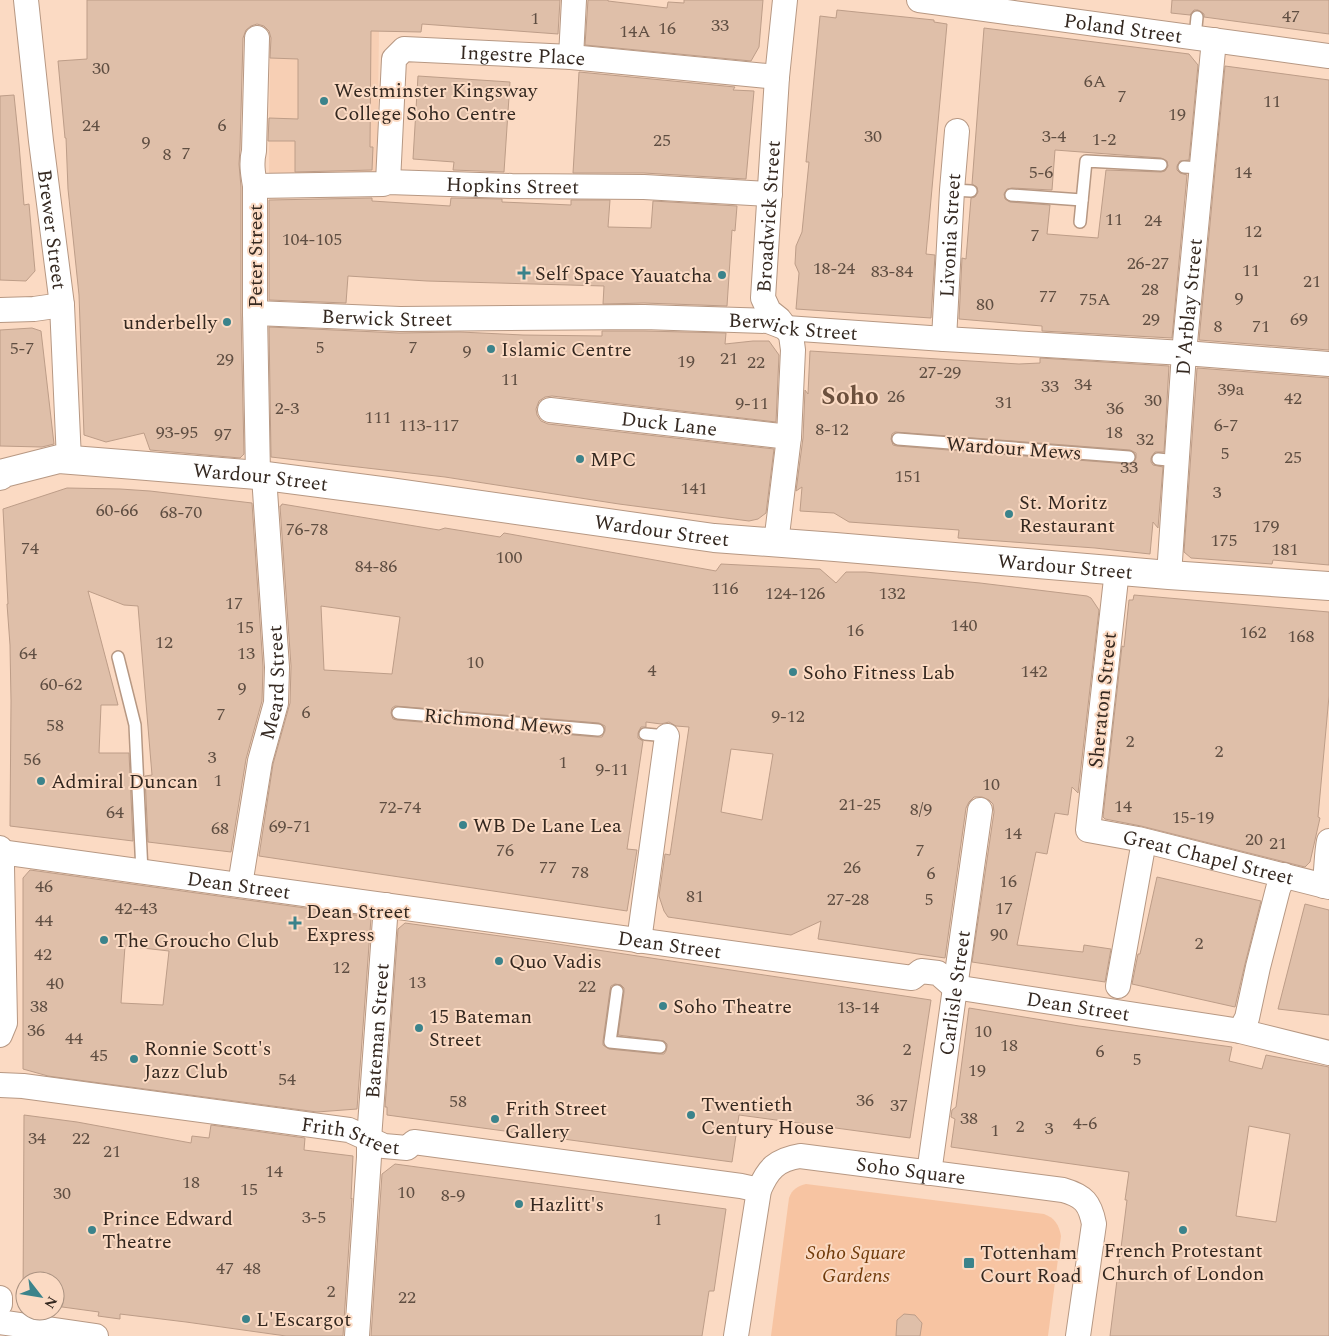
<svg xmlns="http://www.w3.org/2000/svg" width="1329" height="1336" viewBox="0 0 1329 1336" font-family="Spectral,serif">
<rect width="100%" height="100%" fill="#fbdac3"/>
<polygon fill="#f7cfb4" points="270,30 379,31 377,177 269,179"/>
<path fill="#f7c4a2" d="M 806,1184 L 1044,1214 C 1055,1218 1059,1225 1061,1236 L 1048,1336 L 771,1336 L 789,1198 C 792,1189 798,1186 806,1184 Z"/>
<g fill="#dfbfa9" stroke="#bd9d88" fill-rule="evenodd">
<polygon points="87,0 560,0 558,34 422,24 421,32 371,31 370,147 373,147 372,170 295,172 295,141 268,141 269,118 298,119 298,59 270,58 271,38 269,31 264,26 257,24 251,26 246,30 243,38 240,149 239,164 241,187 241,313 244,454 240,458 150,450 144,433 106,442 84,435 79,295 68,189 66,138 65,138 58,61 87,59"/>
<polygon points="588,0 608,0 608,1 667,8 668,2 684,3 684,0 763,0 759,47 751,61 585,45"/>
<polygon points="1172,0 1329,0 1329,34 1204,17 1204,14 1198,10 1194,10 1190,15 1171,13"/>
<polygon points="837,10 934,20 934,22 947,24 926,254 935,255 931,318 796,309 799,273 795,264 796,246 802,232 809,162 806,162 820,16 836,18"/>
<path d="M 984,28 L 1189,54 L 1198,65 L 1189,160 L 1180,161 L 1177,166 L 1177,170 L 1180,173 L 1187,175 L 1172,338 L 1042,331 L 1042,326 L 959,319 L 962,258 L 966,259 L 971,198 L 975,197 L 978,192 L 977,187 L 972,184 ZM 1055,150 L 1161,158 L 1167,161 L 1168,166 L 1165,171 L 1161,172 L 1106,170 L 1098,238 L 1047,234 L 1050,205 L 1010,202 L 1005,199 L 1004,194 L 1007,189 L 1012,188 L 1052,190 Z"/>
<polygon points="1225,66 1329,80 1329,350 1199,340"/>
<polygon points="579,72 735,87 733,90 754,91 746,179 644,173 573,173"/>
<polygon points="418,76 510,82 504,172 453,170 454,162 413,159"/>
<polygon points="14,95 19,144 24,205 29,204 35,271 26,281 0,280 0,96"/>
<polygon points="372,198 372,201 450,206 451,198 502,199 502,202 571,205 571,200 610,200 608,227 651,228 653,201 737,206 735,231 732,230 727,306 644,303 603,304 604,286 427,281 348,276 346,303 269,300 269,200"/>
<polygon points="269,327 399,333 460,332 523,335 602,336 602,331 644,331 726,333 725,344 753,341 769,341 779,355 776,422 552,396 545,397 539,401 536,409 537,415 541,421 548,424 774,449 766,513 758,519 749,521 619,504 445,477 271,457"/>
<polygon points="32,328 41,331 54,444 42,447 0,446 0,330"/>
<path d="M 810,351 L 1019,364 L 1040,363 L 1040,358 L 1169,366 L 1164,452 L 1155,452 L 1151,458 L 1151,462 L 1153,465 L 1163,467 L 1158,528 L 1153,522 L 1150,554 L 1095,548 L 958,538 L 959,530 L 849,522 L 834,513 L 800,511 L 802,487 L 796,491 L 803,438 L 805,390 L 808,394 ZM 895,432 L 1130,450 L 1136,453 L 1136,458 L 1133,464 L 1128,464 L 897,446 L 893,445 L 891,439 L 892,434 Z"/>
<polygon points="1197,368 1329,378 1329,565 1273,560 1272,564 1191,558 1184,552"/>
<polygon points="67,488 120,489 150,491 252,503 263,667 262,701 246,759 231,852 148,842 145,776 152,775 138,606 124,605 88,591 118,705 101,705 99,753 129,753 133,841 10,826 11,701 10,645 7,604 8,604 3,509"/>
<path d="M 282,504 L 439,530 L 445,528 L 500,537 L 504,533 L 716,571 L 721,564 L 820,569 L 836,583 L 846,572 L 865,572 L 980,583 L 1087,596 L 1091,598 L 1099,610 L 1078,793 L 1072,787 L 1068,815 L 1055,813 L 1047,854 L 1036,852 L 1017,945 L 1083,952 L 1084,945 L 1111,949 L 1105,982 L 972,962 L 994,812 L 993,804 L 989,800 L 982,797 L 974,797 L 969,802 L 966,808 L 945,958 L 818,939 L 821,921 L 791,935 L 668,917 L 664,911 L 659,896 L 665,854 L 670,855 L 689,727 L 676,726 L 669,722 L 661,724 L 646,722 L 646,727 L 641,727 L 638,733 L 638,738 L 643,741 L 627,849 L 637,850 L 627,911 L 259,856 L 273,764 L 290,703 L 291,666 L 280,506 L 281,506 ZM 321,606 L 400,617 L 392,674 L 324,670 ZM 395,706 L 599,723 L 605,726 L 605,731 L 602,737 L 597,737 L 397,720 L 393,719 L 391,713 L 392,708 ZM 731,749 L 773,754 L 762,820 L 721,812 Z"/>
<polygon points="1134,595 1329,612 1329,696 1318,817 1320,818 1310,862 1305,867 1141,826 1105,819 1103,817 1122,646 1124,647 1129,600 1133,600"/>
<path d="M 30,870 L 370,917 L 371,918 L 357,1109 L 317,1112 L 48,1076 L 23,1069 L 23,878 ZM 125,946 L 169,951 L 163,1005 L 121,1003 Z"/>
<polygon points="1157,877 1261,901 1245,964 1235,1007 1132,984 1138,954 1140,954"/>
<polygon points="1305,904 1329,910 1329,1015 1278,1009"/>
<path d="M 405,923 L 544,942 L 931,1000 L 910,1138 L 739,1115 L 732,1162 L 387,1115 L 387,1107 L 385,1107 L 398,929 ZM 615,984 L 621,985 L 624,988 L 624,992 L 618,1035 L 664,1041 L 667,1044 L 667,1047 L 666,1051 L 664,1054 L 659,1054 L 609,1049 L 603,1045 L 603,1041 L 610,990 L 611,986 Z"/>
<path d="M 969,1008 L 1079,1026 L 1232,1047 L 1229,1061 L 1262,1069 L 1266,1055 L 1329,1067 L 1329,1336 L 1110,1336 L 1127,1200 L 1125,1200 L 1129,1172 L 951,1147 L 955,1119 L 951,1117 L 952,1110 L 956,1107 ZM 1249,1126 L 1290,1134 L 1276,1222 L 1236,1216 Z"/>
<polygon points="24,1115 77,1122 191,1143 192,1136 209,1138 211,1125 305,1138 304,1150 353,1156 351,1199 352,1198 343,1336 286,1336 186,1322 120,1314 120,1319 98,1316 99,1312 55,1306 55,1281 25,1281 25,1303 23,1303"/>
<polygon points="395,1164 726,1209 714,1291 709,1291 702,1336 371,1336 382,1174"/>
<polygon points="904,1314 915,1315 922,1323 920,1336 896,1336 897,1320"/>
</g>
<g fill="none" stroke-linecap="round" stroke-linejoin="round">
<g stroke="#b79883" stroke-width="14">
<g id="lane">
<polyline points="1195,37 1197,17"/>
<polyline points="1184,167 1201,168"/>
<polyline points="952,190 971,191"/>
<polyline points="1011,195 1082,200"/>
<polyline points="1080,222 1086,161 1161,165"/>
<polyline points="898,439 1129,457"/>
<polyline points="1158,459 1177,461"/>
<polyline points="118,657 135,725 142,872"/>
<polyline points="398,713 598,730"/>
<polyline points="645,734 667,736"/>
<polyline points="617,991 610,1042 660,1047"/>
</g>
</g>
<g stroke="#b79883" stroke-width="26">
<g id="street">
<path id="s1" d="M 26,0 L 41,141 L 62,305 L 69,460"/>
<path id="s2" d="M 919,0 L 1329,56"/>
<path d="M 257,38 L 254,151 C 251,163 253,174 255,186 L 255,313 L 258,475"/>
<polyline points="571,57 574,0"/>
<path id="s3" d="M 388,182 L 394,59 L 404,49 L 571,57 L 777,77"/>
<path id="s4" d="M 255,186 L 383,184 L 388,182 L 512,186 L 644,187 L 770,194"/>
<polyline points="0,310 34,309 62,305"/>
<path id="s5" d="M 255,313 L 400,319 L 644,317 L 768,321 L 786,328 L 944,339 L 1184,353 L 1329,364"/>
<path id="s6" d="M 944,339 L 952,190 L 957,131"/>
<path id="s7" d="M 550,410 L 789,437"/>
<path id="s8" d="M 776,543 L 789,437 L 793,350 L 791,335 L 779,319 L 769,311 L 763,298 L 777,77 L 785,0"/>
<path id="s9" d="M 1117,570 L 1088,830 L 1138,839 L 1329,887"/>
<path id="s10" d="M 1169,575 L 1184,353 L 1214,40"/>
<polyline points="0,848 2,867 5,1023 0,1035"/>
<path id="s11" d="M 0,852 L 912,978 L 921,971 L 938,973 L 954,987 L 1240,1031 L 1329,1053"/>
<path id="s12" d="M 240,885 L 260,761 L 276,703 L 277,667 L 264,476"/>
<path d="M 1324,886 C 1327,871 1326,856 1329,841"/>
<polyline points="639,941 667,736"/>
<polyline points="1118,986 1144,841"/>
<polyline points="1240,1031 1247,1018 1258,967 1278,889 1284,875"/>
<path id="s13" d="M 0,1085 L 23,1086 L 349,1130 L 384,1146 L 407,1148 L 414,1142 L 741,1186 L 759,1190"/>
<path id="s14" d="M 929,1173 L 980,810"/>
<polyline points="0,1298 0,1304"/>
<polyline points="0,1322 96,1336"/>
<path id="s15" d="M 357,1336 L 369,1157 L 369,1139 L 386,905"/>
<path id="s16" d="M 736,1336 L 759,1190 C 768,1169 776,1160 800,1156 L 1063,1190 C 1084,1196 1090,1203 1094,1224 L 1078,1336"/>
</g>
</g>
<g stroke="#b79883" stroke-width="30">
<g id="secondary">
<path id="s17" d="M 0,476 L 4,473 L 59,459 L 135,465 L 258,475 L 389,492 L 714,538 L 835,547 L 1169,575 L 1329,586"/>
</g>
</g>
<use href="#lane" stroke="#fff" stroke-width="11"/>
<use href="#street" stroke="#fff" stroke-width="24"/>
<use href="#secondary" stroke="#fff" stroke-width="28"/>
</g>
<g fill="#3b838b" stroke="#fbdac3" stroke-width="2">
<circle cx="324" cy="101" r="5"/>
<path d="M521.5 265.5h5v5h5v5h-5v5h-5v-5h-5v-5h5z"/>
<circle cx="722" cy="275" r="5"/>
<circle cx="227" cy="322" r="5"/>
<circle cx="491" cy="349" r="5"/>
<circle cx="580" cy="459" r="5"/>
<circle cx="1009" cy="514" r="5"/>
<circle cx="793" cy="672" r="5"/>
<circle cx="41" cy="781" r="5"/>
<circle cx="463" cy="825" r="5"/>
<path d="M292.5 915.5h5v5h5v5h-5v5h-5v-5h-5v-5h5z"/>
<circle cx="104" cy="940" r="5"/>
<circle cx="499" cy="961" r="5"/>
<circle cx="663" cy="1006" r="5"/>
<circle cx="419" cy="1028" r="5"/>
<circle cx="134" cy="1059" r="5"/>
<circle cx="691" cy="1115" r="5"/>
<circle cx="495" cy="1119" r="5"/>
<circle cx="519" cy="1204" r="5"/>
<circle cx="92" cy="1230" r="5"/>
<circle cx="1183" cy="1230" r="5"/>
<rect x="963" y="1257" width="12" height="12" rx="2.5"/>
<circle cx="246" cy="1319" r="5"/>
</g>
<g text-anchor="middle" stroke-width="4" stroke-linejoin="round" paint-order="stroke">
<g font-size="18" fill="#5f4e42">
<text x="1291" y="22">47</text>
<text x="535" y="24">1</text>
<text x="720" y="31">33</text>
<text x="667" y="34">16</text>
<text x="635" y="37">14A</text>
<text x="101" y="74">30</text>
<text x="1095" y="87">6A</text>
<text x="1122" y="102">7</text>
<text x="1272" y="107">11</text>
<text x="1177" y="120">19</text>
<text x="91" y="131">24</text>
<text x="222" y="131">6</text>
<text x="873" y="142">30</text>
<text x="1054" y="142">3-4</text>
<text x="1104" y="145">1-2</text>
<text x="662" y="146">25</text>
<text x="146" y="148">9</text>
<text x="186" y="159">7</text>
<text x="167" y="160">8</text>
<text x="1041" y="178">5-6</text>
<text x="1243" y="178">14</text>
<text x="1114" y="225">11</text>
<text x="1153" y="226">24</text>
<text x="1253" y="237">12</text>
<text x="1035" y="241">7</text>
<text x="312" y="245">104-105</text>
<text x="1148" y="269">26-27</text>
<text x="834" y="274">18-24</text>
<text x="1251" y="276">11</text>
<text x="892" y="277">83-84</text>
<text x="1312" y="287">21</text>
<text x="1150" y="295">28</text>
<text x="1048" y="302">77</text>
<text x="1239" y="304">9</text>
<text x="1095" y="305">75A</text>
<text x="985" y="310">80</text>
<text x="1151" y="325">29</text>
<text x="1299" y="325">69</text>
<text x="1218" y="332">8</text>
<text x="1261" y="332">71</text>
<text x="320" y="353">5</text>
<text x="413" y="353">7</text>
<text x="22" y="354">5-7</text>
<text x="467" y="357">9</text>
<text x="729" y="364">21</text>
<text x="225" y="365">29</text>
<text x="686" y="367">19</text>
<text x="756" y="368">22</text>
<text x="940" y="378">27-29</text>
<text x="510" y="385">11</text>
<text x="1083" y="390">34</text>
<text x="1050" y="392">33</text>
<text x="1231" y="395">39a</text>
<text x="896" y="402">26</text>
<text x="1293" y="404">42</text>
<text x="1153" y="406">30</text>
<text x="1004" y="408">31</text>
<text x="752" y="409">9-11</text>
<text x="287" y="414">2-3</text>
<text x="1115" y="414">36</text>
<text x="378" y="423">111</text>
<text x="429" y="431">113-117</text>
<text x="1226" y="431">6-7</text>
<text x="832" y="435">8-12</text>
<text x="177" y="438">93-95</text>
<text x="1114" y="438">18</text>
<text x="223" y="440">97</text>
<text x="1145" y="445">32</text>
<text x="1225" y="459">5</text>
<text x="1293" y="463">25</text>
<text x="1129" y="473">33</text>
<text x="908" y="482">151</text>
<text x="694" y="494">141</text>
<text x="1217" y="498">3</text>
<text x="117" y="516">60-66</text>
<text x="181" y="518">68-70</text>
<text x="1266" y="532">179</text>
<text x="307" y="535">76-78</text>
<text x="1224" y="546">175</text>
<text x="30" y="554">74</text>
<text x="1285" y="555">181</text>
<text x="509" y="563">100</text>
<text x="376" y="572">84-86</text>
<text x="725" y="594">116</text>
<text x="795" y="599">124-126</text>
<text x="892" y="599">132</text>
<text x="234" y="609">17</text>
<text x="964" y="631">140</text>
<text x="245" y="633">15</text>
<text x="855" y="636">16</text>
<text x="1253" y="638">162</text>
<text x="1301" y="642">168</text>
<text x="164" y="648">12</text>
<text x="28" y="659">64</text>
<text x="246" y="659">13</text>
<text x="475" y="668">10</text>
<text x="652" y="676">4</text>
<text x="1034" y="677">142</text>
<text x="61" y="690">60-62</text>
<text x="242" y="694">9</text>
<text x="306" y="718">6</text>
<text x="221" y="720">7</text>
<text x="788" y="722">9-12</text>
<text x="55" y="731">58</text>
<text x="1130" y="747">2</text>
<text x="1219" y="757">2</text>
<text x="212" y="763">3</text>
<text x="32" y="765">56</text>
<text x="563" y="768">1</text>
<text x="612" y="775">9-11</text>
<text x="218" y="786">1</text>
<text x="991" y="790">10</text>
<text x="860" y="810">21-25</text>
<text x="1123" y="812">14</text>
<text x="400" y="813">72-74</text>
<text x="921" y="815">8/9</text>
<text x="115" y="818">64</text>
<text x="1193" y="823">15-19</text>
<text x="290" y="832">69-71</text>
<text x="220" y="834">68</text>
<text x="1013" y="839">14</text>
<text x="1254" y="845">20</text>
<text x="1278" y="849">21</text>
<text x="505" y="856">76</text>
<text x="920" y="856">7</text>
<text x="548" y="873">77</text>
<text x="852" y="873">26</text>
<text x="580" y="878">78</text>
<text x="931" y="879">6</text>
<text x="1008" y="887">16</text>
<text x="44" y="892">46</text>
<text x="695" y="902">81</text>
<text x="848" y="905">27-28</text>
<text x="929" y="905">5</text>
<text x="136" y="914">42-43</text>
<text x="1004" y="914">17</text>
<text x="44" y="926">44</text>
<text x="999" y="940">90</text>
<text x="1199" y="949">2</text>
<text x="43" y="960">42</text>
<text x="341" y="973">12</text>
<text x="417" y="988">13</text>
<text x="55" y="989">40</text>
<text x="587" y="992">22</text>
<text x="39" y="1012">38</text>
<text x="858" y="1013">13-14</text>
<text x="36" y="1036">36</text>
<text x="983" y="1037">10</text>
<text x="74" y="1044">44</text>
<text x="1009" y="1051">18</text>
<text x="907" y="1055">2</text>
<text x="1100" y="1057">6</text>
<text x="99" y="1061">45</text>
<text x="1137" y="1065">5</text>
<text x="977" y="1076">19</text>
<text x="287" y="1085">54</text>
<text x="865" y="1106">36</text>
<text x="458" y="1107">58</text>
<text x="899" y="1111">37</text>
<text x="969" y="1124">38</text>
<text x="1085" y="1129">4-6</text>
<text x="1020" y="1132">2</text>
<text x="1049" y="1134">3</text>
<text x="995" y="1136">1</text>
<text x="37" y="1144">34</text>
<text x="81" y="1144">22</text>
<text x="112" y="1157">21</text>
<text x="274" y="1177">14</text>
<text x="191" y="1188">18</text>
<text x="249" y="1195">15</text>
<text x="406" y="1198">10</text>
<text x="62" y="1199">30</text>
<text x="453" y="1201">8-9</text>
<text x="314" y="1223">3-5</text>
<text x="658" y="1225">1</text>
<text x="225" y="1274">47</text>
<text x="252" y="1274">48</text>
<text x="331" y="1297">2</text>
<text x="407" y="1303">22</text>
</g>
<g font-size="20" fill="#342820" stroke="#fbdac3">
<text dy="7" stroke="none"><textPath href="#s2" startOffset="206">Poland Street</textPath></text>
<text dy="7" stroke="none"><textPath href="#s3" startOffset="256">Ingestre Place</textPath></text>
<text dy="7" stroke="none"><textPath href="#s4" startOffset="258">Hopkins Street</textPath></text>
<text dy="7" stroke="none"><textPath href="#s8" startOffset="338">Broadwick Street</textPath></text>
<text dy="7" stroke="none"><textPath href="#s1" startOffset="231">Brewer Street</textPath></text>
<text dy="7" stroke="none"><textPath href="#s6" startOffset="104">Livonia Street</textPath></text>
<text transform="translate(255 256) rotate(-90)" y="7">Peter Street</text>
<text dy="7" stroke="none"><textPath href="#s10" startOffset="269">D'Arblay Street</textPath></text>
<text dy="7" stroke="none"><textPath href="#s5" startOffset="132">Berwick Street</textPath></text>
<text dy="7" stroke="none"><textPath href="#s5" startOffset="539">Berwick Street</textPath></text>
<text dy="7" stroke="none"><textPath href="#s7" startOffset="120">Duck Lane</textPath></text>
<text transform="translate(1014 448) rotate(4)" y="7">Wardour Mews</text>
<text dy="7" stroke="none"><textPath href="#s17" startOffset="264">Wardour Street</textPath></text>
<text dy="7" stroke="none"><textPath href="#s17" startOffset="669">Wardour Street</textPath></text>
<text dy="7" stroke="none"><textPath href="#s17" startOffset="1074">Wardour Street</textPath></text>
<text dy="7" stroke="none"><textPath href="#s12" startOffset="206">Meard Street</textPath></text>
<text transform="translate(1102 700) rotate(-84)" y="7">Sheraton Street</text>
<text transform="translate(498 721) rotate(5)" y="7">Richmond Mews</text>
<text dy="7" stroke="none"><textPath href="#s9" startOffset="385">Great Chapel Street</textPath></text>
<text dy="7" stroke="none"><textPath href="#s11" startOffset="241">Dean Street</textPath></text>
<text dy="7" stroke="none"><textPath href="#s11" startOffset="676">Dean Street</textPath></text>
<text dy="7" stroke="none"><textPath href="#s14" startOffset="182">Carlisle Street</textPath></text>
<text dy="7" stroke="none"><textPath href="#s11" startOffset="1096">Dean Street</textPath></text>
<text dy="7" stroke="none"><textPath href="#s15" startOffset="306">Bateman Street</textPath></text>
<text dy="7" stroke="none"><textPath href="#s13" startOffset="355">Frith Street</textPath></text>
<text dy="7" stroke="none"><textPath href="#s16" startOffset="316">Soho Square</textPath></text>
</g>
<g font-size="20" fill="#342820" stroke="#fbdac3" text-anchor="start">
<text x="334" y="97">Westminster Kingsway<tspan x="334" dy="23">College Soho Centre</tspan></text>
<text x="535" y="280">Self Space</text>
<text x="712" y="282" text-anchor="end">Yauatcha</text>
<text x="217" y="329" text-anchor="end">underbelly</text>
<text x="501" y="356">Islamic Centre</text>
<text x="590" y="466">MPC</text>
<text x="1019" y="509">St. Moritz<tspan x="1019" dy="23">Restaurant</tspan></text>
<text x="803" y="679">Soho Fitness Lab</text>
<text x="51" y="788">Admiral Duncan</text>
<text x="473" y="832">WB De Lane Lea</text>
<text x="306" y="918">Dean Street<tspan x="306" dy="23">Express</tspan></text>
<text x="114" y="947">The Groucho Club</text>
<text x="509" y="968">Quo Vadis</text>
<text x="673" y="1013">Soho Theatre</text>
<text x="429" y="1023">15 Bateman<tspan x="429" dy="23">Street</tspan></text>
<text x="144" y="1055">Ronnie Scott's<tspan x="144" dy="23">Jazz Club</tspan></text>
<text x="701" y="1111">Twentieth<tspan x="701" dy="23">Century House</tspan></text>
<text x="505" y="1115">Frith Street<tspan x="505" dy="23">Gallery</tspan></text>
<text x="529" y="1211">Hazlitt's</text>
<text x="102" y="1225">Prince Edward<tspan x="102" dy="23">Theatre</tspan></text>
<text x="1183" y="1257" text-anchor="middle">French Protestant<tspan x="1183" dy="23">Church of London</tspan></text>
<text x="980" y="1259">Tottenham<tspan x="980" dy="23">Court Road</tspan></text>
<text x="256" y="1326">L'Escargot</text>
</g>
<g font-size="20" font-style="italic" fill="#6f3908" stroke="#fbdac3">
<text x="856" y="1259">Soho Square<tspan x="856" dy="23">Gardens</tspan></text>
</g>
<g font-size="25" font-weight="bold" fill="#6c503d" stroke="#fbdac3">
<text x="850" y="404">Soho</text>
</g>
</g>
<g transform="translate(40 1296) rotate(121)"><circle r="24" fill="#fbdac3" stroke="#ab9382"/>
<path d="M0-4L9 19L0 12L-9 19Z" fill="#3b838b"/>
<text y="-8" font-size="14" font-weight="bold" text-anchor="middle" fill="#342820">N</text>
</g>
</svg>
